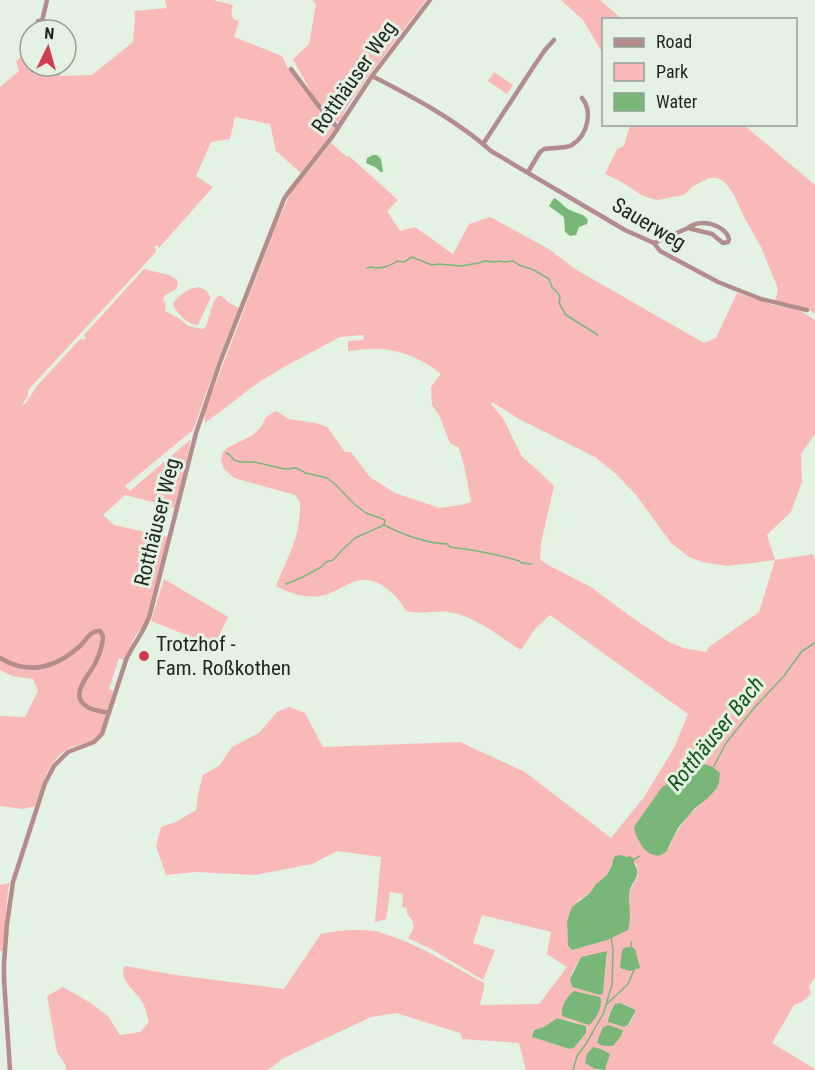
<svg xmlns="http://www.w3.org/2000/svg" width="815" height="1070" viewBox="0 0 815 1070" font-family="'Roboto Condensed',sans-serif">
<rect width="100%" height="100%" fill="#e3f2e2"/>
<g fill="#fab9b9" fill-rule="evenodd">
<path d="M 165,0 L 213,0 L 233,5 C 231,11 231,14 233,19 L 239,21 L 234,37 L 282,56 L 288,68 L 314,102 L 335,127 L 333,131 L 301,173 L 276,151 L 270,124 L 235,117 L 230,139 L 211,142 L 196,176 L 213,187 L 159,248 L 157,245 L 155,247 L 156,252 L 28,390 L 28,395 L 22,405 L 26,403 L 37,386 L 81,338 L 83,340 L 86,338 L 84,335 L 144,269 L 169,275 L 177,280 L 178,284 L 176,289 L 164,296 L 163,301 L 166,303 L 165,311 L 180,319 L 188,326 L 202,329 L 206,327 L 213,303 L 218,296 L 222,296 L 228,302 L 239,308 L 218,360 L 193,430 L 125,486 L 130,491 L 191,439 L 176,508 L 125,495 L 103,515 L 114,525 L 168,537 L 150,606 L 145,622 L 134,638 L 124,660 L 119,658 L 109,689 L 113,691 C 110,704 107,725 99,735 C 91,744 80,743 70,748 C 49,758 41,786 35,806 L 23,809 L 0,806 L 0,716 L 25,717 L 38,691 L 33,679 L 12,676 L 0,670 L 0,87 L 19,71 L 16,61 L 30,49 L 30,66 L 57,66 L 60,76 L 92,75 L 133,42 L 135,19 L 134,11 L 167,8 Z"/>
<polygon points="312,0 426,0 369,75 345,110 340,122 335,121 316,101 293,59 309,44 316,4"/>
<polygon points="600,0 622,19 604,20 603,54 583,20 561,0"/>
<polygon points="494,72 513,85 507,94 488,81"/>
<polygon points="630,125 744,125 815,185 815,314 806,307 775,301 778,289 761,247 744,217 734,195 727,185 722,180 716,178 709,178 693,186 684,195 657,200 643,196 620,181 605,174 617,149 624,146"/>
<path d="M 331,143 L 347,157 L 349,156 L 398,200 L 387,211 L 400,231 L 415,227 L 453,254 L 469,224 L 490,217 L 549,249 L 575,269 L 704,343 L 716,338 L 737,293 L 773,305 L 799,310 L 815,320 L 815,434 L 801,454 L 802,482 L 791,512 L 767,535 L 775,560 L 813,554 L 815,560 L 815,977 L 809,986 L 811,994 L 802,1002 L 794,1005 L 772,1043 L 815,1069 L 815,1070 L 605,1070 L 608,1062 L 594,1069 L 598,1070 L 526,1070 L 519,1043 L 462,1039 L 460,1033 L 396,1013 L 371,1017 L 284,1058 L 268,1070 L 66,1070 L 66,1066 L 57,1052 L 47,996 L 63,987 L 89,1002 L 108,1016 L 120,1035 L 140,1032 L 149,1022 C 147,1016 146,1009 143,1003 C 137,991 117,981 125,966 L 176,975 L 284,989 L 321,934 C 338,930 367,928 382,933 C 419,944 451,965 484,983 L 484,988 L 480,1005 L 539,1004 L 567,967 L 547,954 L 551,932 L 482,915 L 473,943 L 495,950 L 483,980 L 433,950 L 408,938 C 415,928 416,923 407,914 L 407,908 L 402,907 L 403,894 L 390,892 L 386,919 L 375,922 L 381,857 L 337,851 L 312,864 L 255,875 L 195,872 L 166,875 L 156,846 L 161,827 L 176,822 L 196,810 L 198,794 L 203,775 L 220,765 L 232,747 L 259,733 L 277,712 L 289,707 L 305,713 L 323,747 L 460,742 L 525,772 L 611,838 L 644,797 L 674,748 L 688,714 L 550,615 L 535,629 L 521,650 C 499,637 476,616 449,612 C 434,610 421,615 406,611 C 398,596 380,578 361,580 C 349,581 334,594 321,596 C 305,598 290,594 276,586 C 288,555 301,537 300,502 L 295,495 L 234,478 L 224,469 L 221,460 L 223,452 L 227,448 L 253,435 L 261,427 L 266,417 L 276,411 L 289,419 L 316,423 L 327,427 L 345,452 L 351,452 L 370,477 L 395,493 L 440,508 L 461,505 L 471,502 L 465,470 L 459,448 L 450,443 L 439,415 L 432,405 L 431,387 L 441,374 C 424,360 404,351 381,349 C 371,348 359,350 348,351 L 348,341 L 363,340 L 364,335 L 340,337 L 284,367 L 259,382 L 205,423 L 204,414 L 277,223 L 290,194 ZM 492,402 L 519,419 L 595,457 L 616,474 L 636,495 L 671,543 L 689,557 L 702,562 L 727,566 L 775,560 L 759,612 L 709,647 L 706,652 L 683,648 L 669,642 L 634,619 L 591,587 L 546,564 L 540,559 L 541,543 L 554,486 L 533,466 L 522,457 L 503,418 L 491,404 ZM 680,767 L 707,799 C 696,807 685,818 678,830 C 671,841 671,850 659,856 L 653,854 L 667,783 L 675,779 L 674,774 ZM 620,856 L 628,857 L 637,865 L 638,876 L 630,891 L 629,902 L 630,916 L 572,950 L 568,946 L 567,921 L 578,901 L 590,893 L 596,884 L 607,875 L 613,862 ZM 607,956 L 603,994 L 600,995 L 572,987 C 567,977 576,966 581,957 ZM 623,1004 L 636,1010 L 629,1025 L 624,1027 L 611,1023 L 608,1017 L 613,1006 ZM 557,1018 L 575,1022 L 586,1027 L 586,1033 L 574,1048 L 569,1049 L 532,1037 L 534,1030 L 544,1027 Z"/>
<path d="M 198,287 C 205,289 210,292 210,299 L 198,325 C 188,325 176,313 173,304 C 178,295 188,289 198,287 Z"/>
<polygon points="164,579 228,617 214,646 151,621"/>
<polygon points="10,883 8,889 3,951 0,951 0,885"/>
</g>
<g fill="#79b779">
<polygon points="373,155 377,155 381,159 383,172 381,172 375,167 366,163 367,158"/>
<path d="M 554,198 C 561,201 563,207 570,210 C 577,214 583,213 588,220 L 587,224 L 579,227 L 576,235 L 570,236 L 565,232 L 564,217 L 549,206 Z"/>
<path d="M 688,759 L 713,767 L 720,773 L 719,783 L 716,789 L 707,799 L 695,808 L 678,828 L 666,852 L 659,856 C 656,855 652,855 649,853 C 642,849 635,835 634,827 L 662,787 L 675,779 L 674,774 L 679,767 Z"/>
<path d="M 620,855 L 628,857 L 630,856 L 634,859 L 634,863 C 642,875 634,879 630,890 C 628,899 630,906 630,915 C 630,920 629,925 628,930 L 607,940 L 572,950 L 568,946 L 567,921 L 572,907 L 590,893 L 596,884 L 607,875 L 612,865 L 613,860 L 615,856 Z"/>
<polygon points="626,947 631,947 635,949 640,968 630,971 620,968 622,950"/>
<polygon points="607,951 603,994 600,995 572,987 570,979 581,957"/>
<path d="M 574,991 L 600,997 C 604,1006 596,1019 589,1025 L 562,1016 C 560,1007 567,996 574,991 Z"/>
<path d="M 620,1003 L 636,1010 L 628,1025 L 624,1027 L 608,1022 C 608,1017 612,1008 615,1004 Z"/>
<polygon points="557,1018 586,1026 586,1033 574,1048 569,1049 532,1037 534,1030 544,1027"/>
<path d="M 608,1025 L 623,1030 L 621,1036 L 613,1046 C 608,1046 601,1047 597,1042 L 603,1027 Z"/>
<polygon points="593,1047 601,1049 610,1054 605,1070 595,1069 585,1063 587,1054"/>
</g>
<g fill="none" stroke-linecap="round" stroke-linejoin="round">
<g stroke="#79b779" stroke-width="1.5">
<path d="M 367,268 L 371,267 C 379,270 391,266 397,261 L 404,262 L 412,257 L 432,265 L 439,264 L 461,266 L 479,263 L 484,261 L 495,262 L 499,261 L 504,262 L 513,261 L 519,265 L 534,270 L 549,279 C 549,280 552,286 552,287 C 556,292 562,293 559,303 L 566,315 L 598,335"/>
<polyline points="226,453 230,455 234,460 240,462 254,462 285,469 296,468 306,473 327,478 336,485 354,504 366,513 385,520 384,525"/>
<path d="M 286,584 L 303,577 L 321,567 L 326,562 L 333,560 L 343,549 L 355,538 L 384,525 C 404,535 425,543 447,544 L 450,547 C 474,550 497,554 519,561 L 522,563 L 532,564"/>
<polyline points="714,766 726,743 754,708 784,676 802,651 815,643"/>
<polyline points="633,860 640,856"/>
<polyline points="631,947 631,942"/>
<polyline points="607,1004 628,984 634,970"/>
<polyline points="573,1070 577,1056 586,1044 603,1014 612,985 613,949 611,937"/>
</g>
<g stroke="#b48c8c" stroke-width="4.5">
<polyline points="38,21 42,21 47,0"/>
<polyline points="291,69 318,105 338,128"/>
<path d="M 372,76 C 411,96 449,116 483,144 L 536,63 L 545,50 L 554,40"/>
<polyline points="483,144 491,151 625,230 654,243 660,251 718,282 738,290 761,299 807,310"/>
<path d="M 528,172 L 540,152 L 544,149 C 553,147 565,149 572,145 C 588,135 593,111 582,98"/>
<path d="M 654,243 L 688,228 C 699,218 725,224 729,239 L 728,242 L 723,243 L 712,234 L 688,228"/>
<path d="M 0,658 C 28,675 55,668 79,647 C 86,641 90,630 100,631 L 103,636 C 103,646 99,655 95,664 C 89,675 69,695 86,706 C 92,711 102,711 109,713"/>
<path d="M 10,1070 L 4,979 L 4,963 L 7,924 L 13,882 L 45,783 L 54,766 L 68,752 L 94,742 L 102,734 L 126,660 C 133,644 145,631 150,614 L 196,433 L 220,362 L 284,199 L 288,193 L 332,137 L 372,76 L 430,0"/>
</g>
</g>
<circle fill="#ce3e50" stroke="#e3f2e2" stroke-width="2" cx="144" cy="656" r="6"/>
<g text-anchor="middle" stroke-width="6" stroke-linejoin="round" paint-order="stroke">
<g font-size="21" fill="#1f251f" stroke="#e3f2e2">
<text transform="translate(354 77) rotate(-55)" y="7">Rotthäuser Weg</text>
<text transform="translate(649 224) rotate(31)" y="7">Sauerweg</text>
<text transform="translate(157 522) rotate(-76)" y="7">Rotthäuser Weg</text>
</g>
<g font-size="21" fill="#1f251f" stroke="#e3f2e2" text-anchor="start">
<text x="156" y="651">Trotzhof -<tspan x="156" dy="24">Fam. Roßkothen</tspan></text>
</g>
<g font-size="22" font-style="italic" fill="#16561b" stroke="#e3f2e2">
<text transform="translate(715 733) rotate(-51)" y="8">Rotthäuser Bach</text>
</g>
</g>
<rect x="602" y="18" width="195" height="108" fill="#e3f2e2" stroke="#95a094" stroke-width="1.5"/>
<rect x="614" y="38" width="30" height="9" fill="#b48c8c" stroke="#95a094" stroke-width="1.5"/>
<text x="656" y="48" font-size="18" fill="#1f251f">Road</text>
<rect x="614" y="63" width="30" height="18" fill="#fab9b9" stroke="#95a094" stroke-width="1.5"/>
<text x="656" y="78" font-size="18" fill="#1f251f">Park</text>
<rect x="614" y="93" width="30" height="18" fill="#79b779" stroke="#95a094" stroke-width="1.5"/>
<text x="656" y="108" font-size="18" fill="#1f251f">Water</text>
<g transform="translate(48 48) rotate(5)"><circle r="28" fill="#e3f2e2" stroke="#95a094" stroke-width="1.5"/>
<path d="M0-4.5L10 22L0 15L-10 22Z" fill="#ce3e50"/>
<text y="-9" font-size="16" font-weight="bold" text-anchor="middle" fill="#1f251f">N</text>
</g>
</svg>
